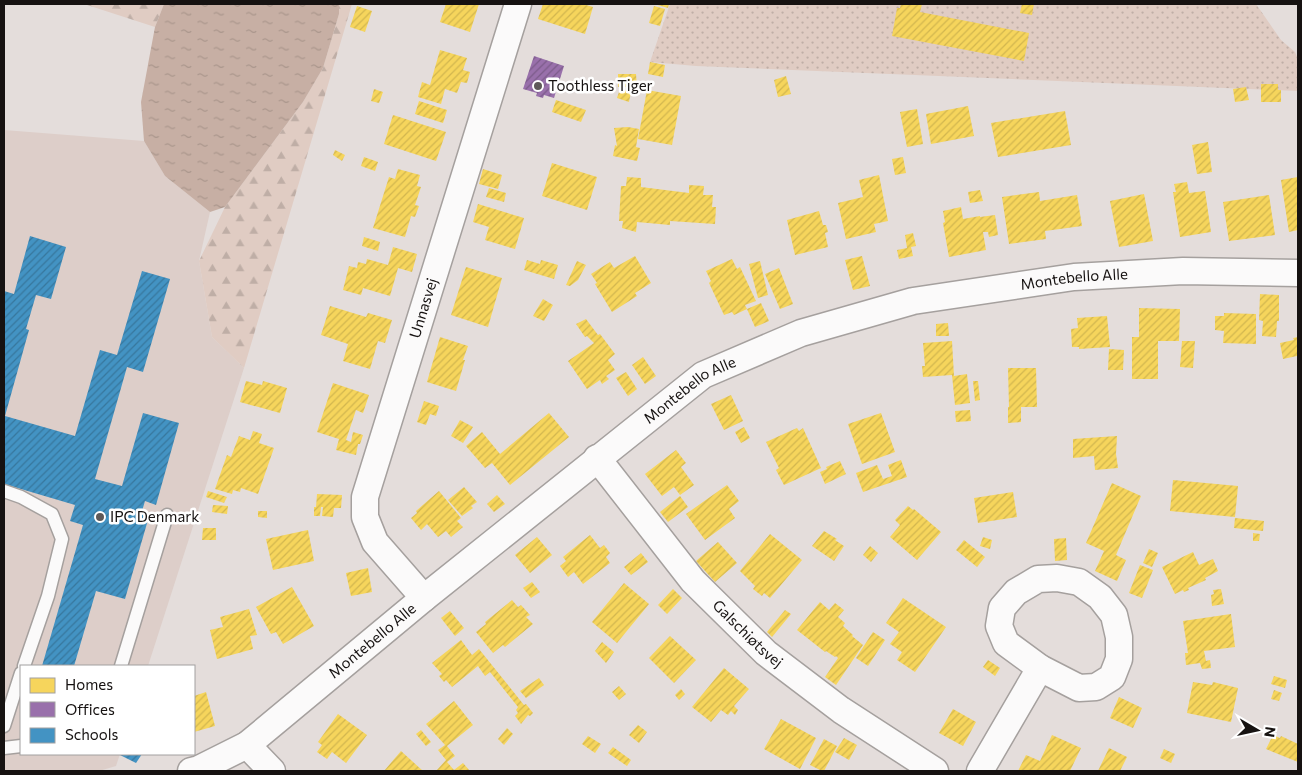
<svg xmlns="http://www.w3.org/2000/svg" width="1302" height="775" viewBox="0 0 1302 775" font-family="Commissioner,sans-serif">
<defs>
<pattern id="grass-dots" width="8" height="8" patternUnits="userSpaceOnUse" patternTransform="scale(1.25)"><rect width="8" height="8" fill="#e0ccc3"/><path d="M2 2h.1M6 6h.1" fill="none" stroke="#bfaea6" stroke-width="1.8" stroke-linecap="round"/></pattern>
<pattern id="forest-firs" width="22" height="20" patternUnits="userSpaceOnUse" patternTransform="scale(1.25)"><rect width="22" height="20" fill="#e0ccc3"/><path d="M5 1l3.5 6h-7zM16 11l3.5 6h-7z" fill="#bfaea6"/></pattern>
<pattern id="water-ripples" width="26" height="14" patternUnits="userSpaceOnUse" patternTransform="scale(1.25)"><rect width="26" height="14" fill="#c7afa4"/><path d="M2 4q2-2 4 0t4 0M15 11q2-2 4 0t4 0" fill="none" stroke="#aa968c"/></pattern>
<pattern id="homes-hatch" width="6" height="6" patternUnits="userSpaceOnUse" patternTransform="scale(1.25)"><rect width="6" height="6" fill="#f6d55c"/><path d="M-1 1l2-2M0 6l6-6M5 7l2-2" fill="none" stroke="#d2b64f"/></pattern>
<pattern id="offices-hatch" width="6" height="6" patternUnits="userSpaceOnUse" patternTransform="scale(1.25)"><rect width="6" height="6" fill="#9970ab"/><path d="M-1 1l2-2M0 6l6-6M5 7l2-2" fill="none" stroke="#7c5b8a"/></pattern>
<pattern id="schools-hatch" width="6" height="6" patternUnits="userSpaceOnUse" patternTransform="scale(1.25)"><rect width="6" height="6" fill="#4393c3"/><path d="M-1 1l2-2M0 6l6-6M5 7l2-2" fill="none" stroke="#37779d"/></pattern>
</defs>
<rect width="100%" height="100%" fill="#e4dddb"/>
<polygon fill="#ddcec9" points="4,130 144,141 165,176 210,212 199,261 212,337 244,368 148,666 21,666 21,754 120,754 116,766 99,771 4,771"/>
<polygon fill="url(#grass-dots)" points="670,4 1256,4 1281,40 1295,52 1298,59 1298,91 696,66 650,62"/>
<g fill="url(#forest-firs)">
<polygon points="84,4 164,4 155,27"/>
<polygon points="339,4 352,4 244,368 212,337 199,261 225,207 303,102 323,68 339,14"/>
</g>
<polygon fill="url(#water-ripples)" points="164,4 339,4 339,14 323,68 303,102 225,207 210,212 165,176 144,141 141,102 155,27"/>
<g fill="url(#homes-hatch)">
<polygon points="446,4 479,4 470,32 440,22"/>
<polygon points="543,4 583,4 593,7 585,34 538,19"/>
<polygon points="654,4 669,4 668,8"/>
<polygon points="901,4 922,4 920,12 1029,33 1024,61 892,36 897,8 900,8"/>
<polygon points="1022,4 1034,4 1032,15 1020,13"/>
<polygon points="357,6 372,11 365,32 350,27"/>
<polygon points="654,6 665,9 660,26 649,23"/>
<polygon points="440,50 467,58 463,70 470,72 467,83 461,82 457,93 445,89 441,104 418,97 422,82 430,85"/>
<polygon points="650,62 665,65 663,77 648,74"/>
<polygon points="618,74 636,74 637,87 618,87"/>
<polygon points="786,76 791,94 778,97 774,80"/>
<polygon points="1261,84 1278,84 1278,90 1281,90 1281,102 1261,102"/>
<polygon points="1246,87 1249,100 1235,102 1233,89"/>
<polygon points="374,89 383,92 379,103 371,101"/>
<polygon points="620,89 631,92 629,102 617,98"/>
<polygon points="647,90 681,96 672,145 638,139"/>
<polygon points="556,100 586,110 581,122 552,112"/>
<polygon points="419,101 447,110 443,123 415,114"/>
<polygon points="968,106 974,136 931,144 926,114"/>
<polygon points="917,109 923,144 907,147 900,112"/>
<polygon points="1065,111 1071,145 998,157 991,123"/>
<polygon points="393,115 446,132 436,161 384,144"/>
<polygon points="628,127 639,129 636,147 640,148 637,161 613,156 615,145 617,146 614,128"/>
<polygon points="1208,142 1212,172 1197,174 1192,145"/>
<polygon points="335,150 345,155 342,161 333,155"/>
<polygon points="364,157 378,162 375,171 361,166"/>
<polygon points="903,157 906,173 895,175 892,159"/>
<polygon points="552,163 597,177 587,210 542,196"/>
<polygon points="398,169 420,175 417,186 421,187 415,205 419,206 415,217 411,216 405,237 373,228 389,177 395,179"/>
<polygon points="483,169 502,175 498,189 479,184"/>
<polygon points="879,175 888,221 874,224 876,232 846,239 838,203 863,197 859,180"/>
<polygon points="627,177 641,178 641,187 689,193 689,185 704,186 703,195 713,195 712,207 716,207 715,224 670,221 670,225 637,222 636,232 622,228 623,221 619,221 621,186 626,186"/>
<polygon points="1298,177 1298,230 1289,232 1281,180"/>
<polygon points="1187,182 1189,193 1205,191 1211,232 1180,237 1173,192 1176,192 1174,184"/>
<polygon points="489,188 506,193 504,202 486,197"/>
<polygon points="980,190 983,201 970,203 968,192"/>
<polygon points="1039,192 1040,201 1077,195 1082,226 1045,231 1046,239 1009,244 1002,197"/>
<polygon points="1144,194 1153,241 1119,247 1110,201"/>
<polygon points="1269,195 1275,235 1229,241 1223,202"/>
<polygon points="478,204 524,218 515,249 485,240 489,227 473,222"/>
<polygon points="961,207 963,219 980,216 980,217 995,215 998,235 989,237 988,232 983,232 986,250 949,257 943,223 945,222 943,211"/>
<polygon points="819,211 823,225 826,225 828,232 825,233 828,247 795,255 787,220"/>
<polygon points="913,233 916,246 911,247 913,256 899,259 897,250 907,248 905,235"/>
<polygon points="364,237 380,242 378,251 362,246"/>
<polygon points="393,247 417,254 412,272 398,268 390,296 363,288 361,295 343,290 349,266 357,268 358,262 366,264 367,259 388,265"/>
<polygon points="635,256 651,283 635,293 637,296 612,312 595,284 597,283 591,274 610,262 614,268"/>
<polygon points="862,256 870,286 853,290 845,260"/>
<polygon points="732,259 737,269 740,267 756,301 745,305 747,309 734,315 732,312 724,315 709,283 711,281 706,271"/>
<polygon points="527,260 540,264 541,260 558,265 554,279 524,270"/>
<polygon points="577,261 586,265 578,280 570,286 566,285"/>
<polygon points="760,261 768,295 758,298 749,264"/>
<polygon points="466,267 502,278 488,327 451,315"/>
<polygon points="779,268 793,304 780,309 765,274"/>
<polygon points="1260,294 1279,295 1279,321 1277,321 1276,337 1262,336 1263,321 1259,320"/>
<polygon points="543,299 553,305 544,321 533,316"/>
<polygon points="761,303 769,321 755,327 747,309"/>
<polygon points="330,306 366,317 368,313 392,320 385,343 378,341 370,369 343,361 348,344 321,335"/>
<polygon points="1139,308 1180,309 1179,341 1158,341 1158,379 1132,379 1132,337 1139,337"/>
<polygon points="1224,313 1256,314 1256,344 1223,343 1224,331 1215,330 1215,316 1224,316"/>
<polygon points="1107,316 1110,347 1079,349 1079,347 1072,347 1071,329 1078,328 1077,318"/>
<polygon points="586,319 598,335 600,334 615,354 608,360 615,370 606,376 609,379 602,384 600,380 587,389 568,361 594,343 587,336 585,337 576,324"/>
<polygon points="948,323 949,336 936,336 936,324"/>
<polygon points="440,337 468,346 463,360 465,360 456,391 427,382"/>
<polygon points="1298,337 1298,360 1297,356 1283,359 1280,343 1294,340 1293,338"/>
<polygon points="952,341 954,376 967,374 970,403 955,405 952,375 923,377 922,366 925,366 923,343"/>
<polygon points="1182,341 1195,341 1193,368 1180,367"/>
<polygon points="1109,349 1124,350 1123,370 1108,370"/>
<polygon points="643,357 656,376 645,384 632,365"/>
<polygon points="1008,368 1036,368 1037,407 1021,407 1021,422 1008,423 1008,407 1009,407"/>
<polygon points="626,372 637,389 628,396 616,378"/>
<polygon points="246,381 262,385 263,381 287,388 280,413 240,402"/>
<polygon points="973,381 978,381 980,400 975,401"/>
<polygon points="333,383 369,395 363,413 356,410 346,440 351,442 353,432 363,435 360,444 358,444 356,455 336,450 339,439 317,432"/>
<polygon points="731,395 743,421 724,430 711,404"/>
<polygon points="424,401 439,406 436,416 430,414 426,425 417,422"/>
<polygon points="970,410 971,421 956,422 955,411"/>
<polygon points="549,413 569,437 510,485 492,463 485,468 466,446 482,432 500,454"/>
<polygon points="881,413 895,452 862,464 848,424"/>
<polygon points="460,420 473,427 463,443 451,436"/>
<polygon points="744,427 750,438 741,443 735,432"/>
<polygon points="797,428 799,431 803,428 821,468 784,485 776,470 779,468 766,442"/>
<polygon points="253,431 262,434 259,443 274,448 258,494 241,488 240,492 233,490 232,494 215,489 227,455 231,457 239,436 250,440"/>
<polygon points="1117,436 1116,454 1118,468 1095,470 1094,456 1073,458 1073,439"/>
<polygon points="676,450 686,463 681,467 694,485 680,495 674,487 662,496 645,474"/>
<polygon points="901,460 907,477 863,492 856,473 877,465 883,479 892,476 888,465"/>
<polygon points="840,461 846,474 825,484 820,472 827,469 826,467"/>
<polygon points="1173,480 1238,486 1235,517 1170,511"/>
<polygon points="1112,483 1141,496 1116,555 1126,560 1117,581 1095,571 1104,551 1086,543"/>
<polygon points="727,485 739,501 729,509 735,518 705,540 686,514"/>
<polygon points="464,487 477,502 471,506 473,508 462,516 448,500"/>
<polygon points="208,491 227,497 224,503 206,497"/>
<polygon points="439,491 461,518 457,521 463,527 451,537 446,531 438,537 427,524 421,530 411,518 417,513 416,511"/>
<polygon points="1013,492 1017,517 978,523 974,498"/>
<polygon points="317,494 342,495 341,508 334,508 333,517 322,516 323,507 321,507 320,516 314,516 314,507 316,507"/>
<polygon points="497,495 505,504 494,512 487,504"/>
<polygon points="680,496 688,507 668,522 660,512"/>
<polygon points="213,505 228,506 227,514 212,512"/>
<polygon points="908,506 913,510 914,509 941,532 917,560 890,537 900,525 895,520"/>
<polygon points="258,511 267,511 267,518 258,517"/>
<polygon points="1235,518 1264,521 1263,531 1234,528"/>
<polygon points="203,528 216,528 216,540 202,540"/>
<polygon points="308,530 314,561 273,570 266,539"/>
<polygon points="824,531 837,539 835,540 844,546 834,561 812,546"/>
<polygon points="1253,533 1260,534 1259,541 1253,541"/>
<polygon points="770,534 802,560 770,598 764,593 762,596 753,589 755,586 740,571"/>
<polygon points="590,535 600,548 604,545 610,553 606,557 610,563 583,584 574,572 568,577 560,566 566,561 563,557"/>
<polygon points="537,537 552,555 530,573 515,555"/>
<polygon points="983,537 992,540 990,549 980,546"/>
<polygon points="1066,538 1067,560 1055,561 1054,539"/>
<polygon points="964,540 985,557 977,567 956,550"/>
<polygon points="718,542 737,563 715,582 696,561"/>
<polygon points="870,546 878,553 871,562 863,555"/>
<polygon points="1149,549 1158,553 1152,567 1143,563"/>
<polygon points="1193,552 1199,565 1213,559 1218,571 1205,578 1206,580 1188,588 1189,590 1184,592 1183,590 1175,594 1162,567"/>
<polygon points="641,553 648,562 631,575 624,567"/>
<polygon points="1140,565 1153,570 1142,598 1129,593"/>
<polygon points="368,568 372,592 351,596 346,573"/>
<polygon points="532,582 540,592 531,598 523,588"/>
<polygon points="624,583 649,604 617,643 592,622"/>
<polygon points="292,587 314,626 283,644 276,632 271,634 256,607"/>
<polygon points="673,589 682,598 667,614 658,605"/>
<polygon points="1221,589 1224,604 1212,606 1211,595 1214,594 1213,590"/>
<polygon points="903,598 946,627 915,672 897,660 902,652 890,644 899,632 886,623"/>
<polygon points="512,600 518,607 521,605 530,615 526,617 533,624 505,647 503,645 493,653 476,632 486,624 485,622"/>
<polygon points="820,602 829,610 835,603 844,610 838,617 845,623 843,626 853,635 852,636 863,645 836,685 825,677 838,658 836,656 835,657 826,651 825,652 797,630"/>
<polygon points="249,609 257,635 250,636 253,649 217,659 210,630 223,627 220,617"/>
<polygon points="785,610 791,614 772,637 767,632"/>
<polygon points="450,611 464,628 455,636 441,618"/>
<polygon points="1231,614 1235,647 1204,651 1206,661 1210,660 1211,668 1202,669 1200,663 1186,665 1185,653 1188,653 1183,621"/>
<polygon points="873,632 885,640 868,666 856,658"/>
<polygon points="670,636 696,660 674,683 649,658"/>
<polygon points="461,640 472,655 479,649 524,705 526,704 533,713 530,716 528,715 521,724 515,716 518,713 516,710 518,707 490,672 485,676 478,666 452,687 446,680 444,682 439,676 442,674 432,663"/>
<polygon points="602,642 614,652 606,663 595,651"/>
<polygon points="988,660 1000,668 995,676 983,667"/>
<polygon points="724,668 749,689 734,706 738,710 735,715 731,711 728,715 721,710 711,722 692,707"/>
<polygon points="1274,676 1287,680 1285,688 1271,684"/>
<polygon points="539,678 544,685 526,698 520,691"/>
<polygon points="1193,682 1212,685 1213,682 1238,688 1231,722 1187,713"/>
<polygon points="619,686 626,694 619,700 612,692"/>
<polygon points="681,689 685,694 679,700 675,695"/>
<polygon points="1274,690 1282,693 1279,701 1271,699"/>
<polygon points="206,692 215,726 194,732 194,696"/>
<polygon points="1119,697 1142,708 1133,728 1110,718"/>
<polygon points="454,701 473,725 447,746 455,756 447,762 454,770 463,763 470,771 436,771 446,760 438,750 445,745 426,724"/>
<polygon points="953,709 976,722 963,746 939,733"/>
<polygon points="338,714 367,735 346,763 332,752 327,759 317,752 322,745 318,742"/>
<polygon points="781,719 816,738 800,769 764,749"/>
<polygon points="638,725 647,732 639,743 629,735"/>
<polygon points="507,728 513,734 504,745 498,739"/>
<polygon points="421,730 431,742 426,746 416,734"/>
<polygon points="1052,735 1081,748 1070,771 1018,771 1026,755 1040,761"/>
<polygon points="1273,735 1280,738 1281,736 1298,744 1298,762 1266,749"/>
<polygon points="588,736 601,744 595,753 582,744"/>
<polygon points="844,738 857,745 849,760 835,752"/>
<polygon points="824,739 837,746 824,771 822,771 810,765"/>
<polygon points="613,747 631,760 627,766 608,753"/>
<polygon points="1109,748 1127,757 1120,771 1098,771"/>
<polygon points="1164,749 1175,754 1171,763 1160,758"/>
<polygon points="401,751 423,771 384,771"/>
</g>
<polygon fill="url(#offices-hatch)" points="534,56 564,66 554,98 544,95 543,98 536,96 537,93 523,89"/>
<g fill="url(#schools-hatch)">
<polygon points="30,236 66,247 51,299 36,295 26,329 29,330 5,416 75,436 100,350 117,355 142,271 170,279 143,372 127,367 95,479 122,486 143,413 179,423 156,505 145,501 142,511 150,513 125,599 96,591 74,666 42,666 83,525 70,521 75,505 4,484 4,291 14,294"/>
<polygon points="118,754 142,754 136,763"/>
</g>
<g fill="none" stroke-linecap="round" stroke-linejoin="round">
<g stroke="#a5a09e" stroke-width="15">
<g id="service">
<polyline points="4,491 21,497 52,514 62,539 48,596 24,666"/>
<polyline points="121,666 167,515"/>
<polyline points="4,726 21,673"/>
<polyline points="4,748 21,746"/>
</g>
</g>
<g stroke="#a5a09e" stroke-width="29">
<g id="minor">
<path id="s1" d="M 597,458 L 693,581 L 766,653 L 841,710 L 935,771"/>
<polygon points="1057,578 1079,582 1100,597 1114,615 1119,637 1119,659 1112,677 1096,687 1079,688 1040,668 1006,643 999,626 1002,608 1016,592 1038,579"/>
<path id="s2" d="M 424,598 L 375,542 L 365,517 L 365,497 L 518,4"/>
<polyline points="247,745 272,771"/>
<path id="s3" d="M 191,771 L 199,769 L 247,745 L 424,598 L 703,375 L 801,333 L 913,301 L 1074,277 L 1183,271 L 1298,273"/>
<polyline points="980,771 1040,668"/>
</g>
</g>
<use href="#service" stroke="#fbfafa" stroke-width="12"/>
<use href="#minor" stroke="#fbfafa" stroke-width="26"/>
</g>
<g fill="#5e5958" stroke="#fff" stroke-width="2">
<circle cx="538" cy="86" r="5"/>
<circle cx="100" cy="517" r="5"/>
</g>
<g text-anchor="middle" stroke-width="5" stroke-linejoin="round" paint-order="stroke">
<g font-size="15" fill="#161211" stroke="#fff" text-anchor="start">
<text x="548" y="91">Toothless Tiger</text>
<text x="110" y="522">IPC Denmark</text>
</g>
<g font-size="15" fill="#161211" stroke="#fff">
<text dy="5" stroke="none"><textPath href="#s3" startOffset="1035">Montebello Alle</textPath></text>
<text dy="5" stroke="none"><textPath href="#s2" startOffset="319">Unnasvej</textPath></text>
<text dy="5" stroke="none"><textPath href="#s3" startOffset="630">Montebello Alle</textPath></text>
<text dy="5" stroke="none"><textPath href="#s1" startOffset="232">Galschiøtsvej</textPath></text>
<text dy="5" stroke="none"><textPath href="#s3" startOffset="225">Montebello Alle</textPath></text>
</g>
</g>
<rect width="1302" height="775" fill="none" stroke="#161211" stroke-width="10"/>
<rect x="20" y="665" width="175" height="90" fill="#ffffff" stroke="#a2a0a0"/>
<rect x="30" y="678" width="25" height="15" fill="#f6d55c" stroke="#a2a0a0"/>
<text x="65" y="690" font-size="15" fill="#161211">Homes</text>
<rect x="30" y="702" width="25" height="15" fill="#9970ab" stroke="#a2a0a0"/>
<text x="65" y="715" font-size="15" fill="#161211">Offices</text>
<rect x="30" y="728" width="25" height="15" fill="#4393c3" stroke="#a2a0a0"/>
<text x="65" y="740" font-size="15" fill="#161211">Schools</text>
<g transform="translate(1257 730) rotate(99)" stroke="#ffffff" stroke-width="4" paint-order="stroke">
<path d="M0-4L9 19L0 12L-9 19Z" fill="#161211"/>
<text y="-8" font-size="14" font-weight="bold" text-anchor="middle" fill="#161211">N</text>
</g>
</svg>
